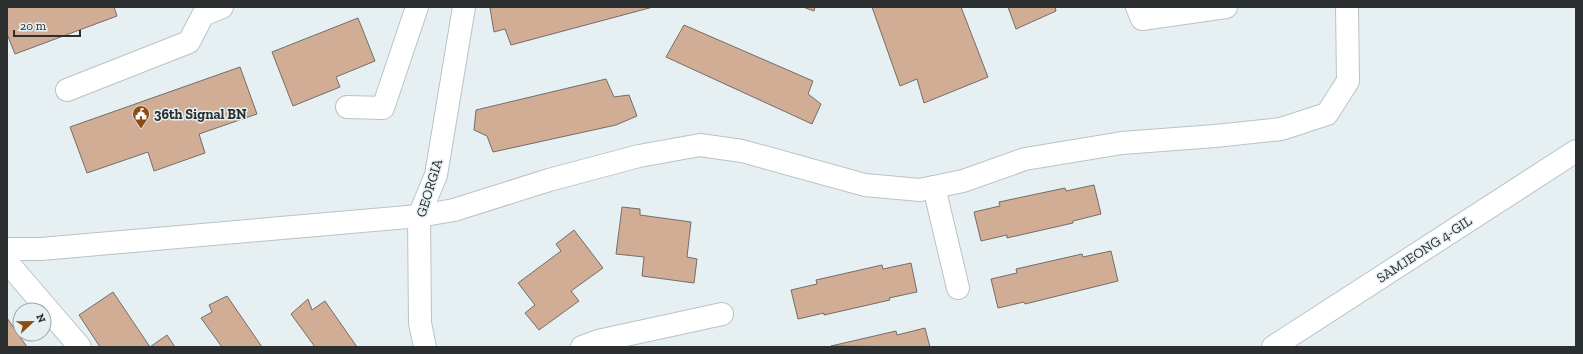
<svg xmlns="http://www.w3.org/2000/svg" width="1583" height="354" viewBox="0 0 1583 354" font-family="'Zilla Slab',serif">
<rect width="100%" height="100%" fill="#e6f0f3"/>
<g fill="#d0ad94" stroke="#746d69">
<polygon points="7,7 114,7 117,16 15,54 7,34"/>
<polygon points="495,7 653,7 511,45 505,29 494,32 490,8"/>
<polygon points="803,7 815,7 814,11"/>
<polygon points="872,7 961,7 988,77 924,103 917,79 900,86"/>
<polygon points="1008,7 1055,7 1056,11 1016,29"/>
<polygon points="358,18 375,61 336,77 340,87 293,106 272,52"/>
<polygon points="684,25 813,81 808,94 821,104 812,124 666,57"/>
<polygon points="240,67 257,114 199,134 205,153 154,171 148,152 87,173 70,127"/>
<polygon points="606,79 614,97 629,95 637,116 616,125 493,152 487,136 474,130 476,110"/>
<polygon points="1094,185 1101,214 1073,221 1073,223 1007,238 1007,235 981,241 974,212 1000,206 999,202 1065,188 1066,191"/>
<polygon points="622,207 640,209 640,215 691,222 687,257 697,259 694,283 642,276 644,257 616,254"/>
<polygon points="574,230 603,268 571,291 579,301 539,330 525,313 535,305 518,283 561,251 556,244"/>
<polygon points="1111,251 1118,281 1025,304 1024,302 998,308 991,279 1017,273 1016,269 1082,254 1083,257"/>
<polygon points="911,263 917,292 889,298 890,300 824,315 824,313 798,319 791,290 817,284 816,280 882,265 883,269"/>
<polygon points="113,292 150,347 167,335 175,347 100,347 79,315"/>
<polygon points="227,296 262,347 222,347 201,318 212,312 209,305"/>
<polygon points="308,299 312,310 325,301 357,347 315,347 291,314"/>
<polygon points="7,318 27,347 7,347"/>
<polygon points="925,328 930,347 831,346 896,331 897,335"/>
</g>
<g fill="none" stroke-linecap="round" stroke-linejoin="round">
<g stroke="#bac2c6" stroke-width="24">
<g id="minor">
<polyline points="1137,7 1142,19 1226,7"/>
<polyline points="67,90 189,42 203,15 222,7"/>
<polyline points="347,107 383,108 417,7"/>
<polyline points="934,187 958,288"/>
<polyline points="7,249 41,249 419,216 454,210 549,180 639,156 700,145 742,151 865,185 920,190 963,181 1025,159 1122,143 1215,136 1281,129 1327,114 1348,81 1347,7"/>
<polyline points="7,262 80,347"/>
<polyline points="425,347 420,323 419,216 436,175 464,7"/>
<polyline points="582,347 598,341 722,314"/>
<polyline points="1273,347 1576,151"/>
</g>
</g>
<use href="#minor" stroke="#fff" stroke-width="22"/>
</g>
<defs>
<g id="civic-pin" transform="scale(0.9)"><path d="M0 17L-7.5 6A9.5 9.5 0 1 1 7.5 6Z" fill="#8c4c13" stroke="#e6f0f3"/><path d="M-.6-6.5H3V-4.5H.6V-3L4-1V1h2V6H-6V1h2V-1L-.6-3ZM-1.2 2.5V6h2.4V2.5Z" fill="#fff"/></g>
</defs>
<g fill-rule="evenodd">
<use href="#civic-pin" x="141" y="114"/>
</g>
<g text-anchor="middle" stroke-width="3" stroke-linejoin="round" paint-order="stroke">
<g font-size="14" font-weight="bold" fill="#2c2f30" stroke="#e6f0f3" text-anchor="start">
<text x="154" y="119">36th Signal BN</text>
</g>
<g font-size="14" fill="#2c2f30" stroke="#e6f0f3">
<text transform="translate(429 188) rotate(-73)" y="5">GEORGIA</text>
<text transform="translate(1424 249) rotate(-33)" y="5">SAMJEONG 4-GIL</text>
</g>
</g>
<rect width="1583" height="354" fill="none" stroke="#2c2f30" stroke-width="16"/>
<g transform="translate(32 322) rotate(68)"><circle r="19" fill="#e6f0f3" stroke="#9ca3a5"/>
<path d="M0-3L7 15L0 10L-7 15Z" fill="#8c4c13"/>
<text y="-6" font-size="11" font-weight="bold" text-anchor="middle" fill="#2c2f30">N</text>
</g>
<path d="M14 30v6h66v-6" fill="none" stroke="#2c2f30" stroke-width="2"/>
<text x="20" y="30" font-size="12" fill="#2c2f30" stroke="#e6f0f3" stroke-width="3" paint-order="stroke">20 m</text>
</svg>
